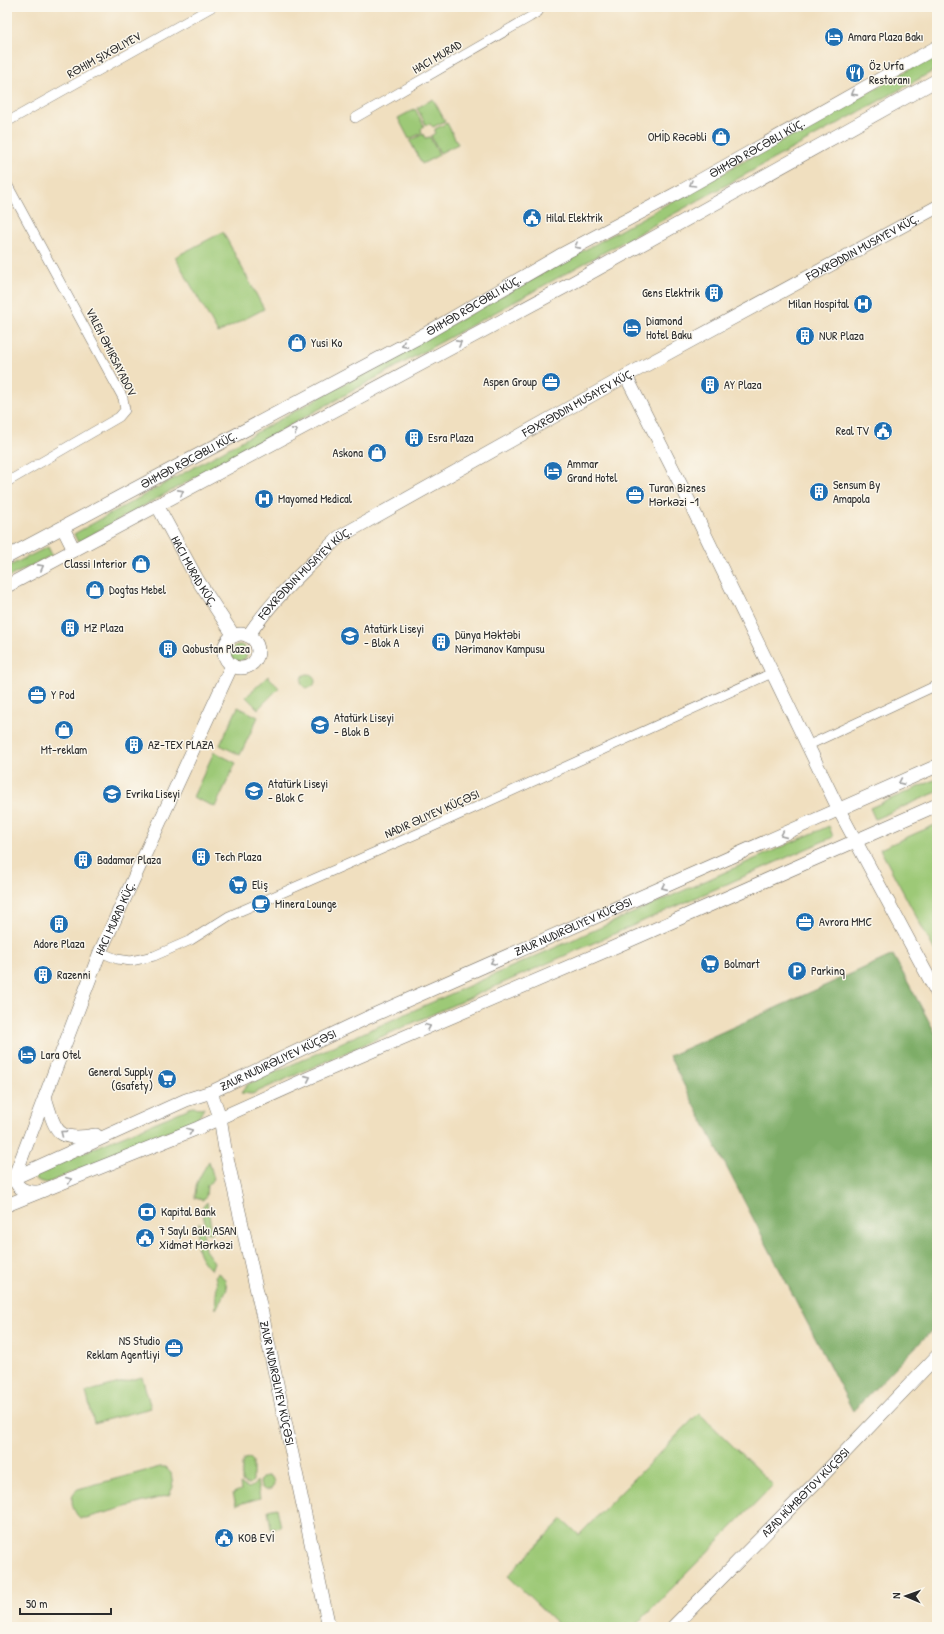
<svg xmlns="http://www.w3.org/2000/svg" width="944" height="1634" viewBox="0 0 944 1634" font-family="'Patrick Hand',sans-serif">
<rect width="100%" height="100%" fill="#fbf7ec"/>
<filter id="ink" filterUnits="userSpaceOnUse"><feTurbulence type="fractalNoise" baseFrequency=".025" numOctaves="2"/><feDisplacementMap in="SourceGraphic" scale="8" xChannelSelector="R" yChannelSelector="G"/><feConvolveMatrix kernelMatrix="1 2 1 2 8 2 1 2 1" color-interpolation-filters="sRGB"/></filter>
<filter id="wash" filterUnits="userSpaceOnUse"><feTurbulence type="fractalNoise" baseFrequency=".012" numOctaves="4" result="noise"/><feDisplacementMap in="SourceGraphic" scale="16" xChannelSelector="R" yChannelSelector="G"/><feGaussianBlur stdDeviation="0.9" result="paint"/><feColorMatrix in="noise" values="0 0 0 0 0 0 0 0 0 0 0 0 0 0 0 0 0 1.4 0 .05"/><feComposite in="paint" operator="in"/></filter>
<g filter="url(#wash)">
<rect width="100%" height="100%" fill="#f0dfbf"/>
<g fill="#9dc977" stroke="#647a51">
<polygon points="937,54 937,69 78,542 74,534"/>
<polygon points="433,99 445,121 433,127 430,124 426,125 417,108"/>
<polygon points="415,109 424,126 421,129 422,133 409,139 398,118"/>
<polygon points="447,123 458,144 440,153 431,136 435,133 435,129"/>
<polygon points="423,134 425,138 430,137 439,155 422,164 410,141"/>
<polygon points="223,232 264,309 218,333 175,257"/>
<polygon points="48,547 52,555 7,578 7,567"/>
<circle cx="239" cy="653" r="8"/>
<circle cx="308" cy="681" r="7"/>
<polygon points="268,676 279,688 258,709 246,697"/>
<polygon points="238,707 258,717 240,755 220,745"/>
<polygon points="214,752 236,763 215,807 193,797"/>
<polygon points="937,779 937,792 875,819 870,808"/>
<polygon points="937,824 937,955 880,849"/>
<polygon points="829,826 833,837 252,1094 241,1093 248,1084"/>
<polygon points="192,1107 204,1108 198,1119 47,1183 39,1181 30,1175"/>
<path d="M 209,1161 L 214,1179 L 207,1185 L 206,1196 L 203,1200 L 195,1198 C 195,1181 201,1175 209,1161 Z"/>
<polygon points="207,1202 212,1233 207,1233 202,1208"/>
<path d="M 199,1222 L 203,1228 L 205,1250 L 214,1262 L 211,1270 C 194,1252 196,1246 199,1222 Z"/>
<path d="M 218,1273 L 225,1279 L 227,1289 L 216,1309 C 214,1298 219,1287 215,1276 Z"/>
<polygon points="142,1377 151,1408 94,1423 86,1392"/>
<polygon points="699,1413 773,1485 634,1627 561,1627 508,1576 562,1519 579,1535"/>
<polygon points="250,1458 253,1461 253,1481 250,1484 246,1484 242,1482 242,1464 244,1459"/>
<path d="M 160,1467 L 165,1467 L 171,1473 L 173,1487 L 169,1495 L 86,1518 L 80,1518 C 72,1511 68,1495 78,1489 Z"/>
<circle cx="267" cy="1483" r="7"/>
<polygon points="257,1481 260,1498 236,1505 233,1493 241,1490 240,1484 249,1488 253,1486"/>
<polygon points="277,1508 281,1527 271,1529 268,1510"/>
</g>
<polygon fill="#7ead68" stroke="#546c4a" points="893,955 937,1036 937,1325 853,1411 669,1056"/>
</g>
<g filter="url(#ink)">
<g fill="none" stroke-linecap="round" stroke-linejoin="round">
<g stroke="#706a5f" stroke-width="10">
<g id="street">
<polyline points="355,118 530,17 538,12 541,7"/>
<polyline points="7,122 212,7"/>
<polyline points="7,184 123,398 125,410 119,417 7,482"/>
<polyline points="809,745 937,685"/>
<polyline points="100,952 117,959 131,961 154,956 191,940 229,916 428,829 772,673"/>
</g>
</g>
<g stroke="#706a5f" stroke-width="14">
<g id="secondary">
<polyline points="626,376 685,493 839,810 937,993"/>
<path id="s1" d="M 157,505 L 197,579 L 234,636"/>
<polyline points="63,528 74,550"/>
<path id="s2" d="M 7,557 L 425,334 L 559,256 L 683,190 L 937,47"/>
<polyline points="7,586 574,282 937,80"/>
<circle cx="241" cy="651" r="17"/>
<path id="s3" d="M 248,636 C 273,598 307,568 339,537 L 626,376 L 937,207"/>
<path id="s4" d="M 211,1092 L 220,1117 L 225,1149 L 263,1318 L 329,1627"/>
<path d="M 45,1097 C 56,1132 56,1142 96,1135"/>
<path id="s5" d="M 7,1181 L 186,1100 L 211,1092 L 369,1017 L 937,766"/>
<path id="s6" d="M 38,1192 C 26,1192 18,1190 14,1178 L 100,952 L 232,665"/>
<polyline points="7,1205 198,1128 311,1077 610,949 937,805"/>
<path id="s7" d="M 673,1627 L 824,1474 L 937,1356"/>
</g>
</g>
<use href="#street" stroke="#fff" stroke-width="9"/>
<use href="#secondary" stroke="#fff" stroke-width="13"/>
</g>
<defs><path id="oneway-chevron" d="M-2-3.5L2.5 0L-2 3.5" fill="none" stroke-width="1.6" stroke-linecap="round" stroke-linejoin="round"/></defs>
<g stroke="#a0a0a0">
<use href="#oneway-chevron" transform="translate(854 93) rotate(151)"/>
<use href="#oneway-chevron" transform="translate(692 184) rotate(150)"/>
<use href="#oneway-chevron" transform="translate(577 246) rotate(152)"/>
<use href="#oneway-chevron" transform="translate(459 343) rotate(-28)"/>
<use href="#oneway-chevron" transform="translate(404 345) rotate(152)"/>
<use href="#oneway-chevron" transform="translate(295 431) rotate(-28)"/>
<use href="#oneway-chevron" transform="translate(181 492) rotate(-28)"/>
<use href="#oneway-chevron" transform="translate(41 567) rotate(-28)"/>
<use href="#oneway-chevron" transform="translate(901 782) rotate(156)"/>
<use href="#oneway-chevron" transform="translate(783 835) rotate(156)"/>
<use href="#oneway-chevron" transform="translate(664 887) rotate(156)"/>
<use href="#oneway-chevron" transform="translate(493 962) rotate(156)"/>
<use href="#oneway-chevron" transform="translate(428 1027) rotate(-23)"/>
<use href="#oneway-chevron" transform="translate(308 1078) rotate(-24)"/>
<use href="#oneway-chevron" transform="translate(190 1131) rotate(-21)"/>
<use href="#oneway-chevron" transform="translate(63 1133) rotate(-143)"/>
<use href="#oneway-chevron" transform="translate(69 1180) rotate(-23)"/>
</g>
</g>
<defs>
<g id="hotel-disc" transform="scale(1)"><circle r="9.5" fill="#1f6fb2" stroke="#fbf7ec"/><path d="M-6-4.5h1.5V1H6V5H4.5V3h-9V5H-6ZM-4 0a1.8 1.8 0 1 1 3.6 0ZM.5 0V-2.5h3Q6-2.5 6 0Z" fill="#fff"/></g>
<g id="restaurant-disc" transform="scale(1)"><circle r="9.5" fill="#1f6fb2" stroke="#fbf7ec"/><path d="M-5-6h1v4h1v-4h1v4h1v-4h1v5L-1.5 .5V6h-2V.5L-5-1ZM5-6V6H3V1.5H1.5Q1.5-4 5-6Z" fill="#fff"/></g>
<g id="shop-disc" transform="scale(1)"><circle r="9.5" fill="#1f6fb2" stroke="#fbf7ec"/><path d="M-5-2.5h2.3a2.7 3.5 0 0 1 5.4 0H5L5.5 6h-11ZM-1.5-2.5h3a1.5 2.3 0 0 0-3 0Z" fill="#fff"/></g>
<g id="civic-disc" transform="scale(1)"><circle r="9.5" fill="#1f6fb2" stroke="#fbf7ec"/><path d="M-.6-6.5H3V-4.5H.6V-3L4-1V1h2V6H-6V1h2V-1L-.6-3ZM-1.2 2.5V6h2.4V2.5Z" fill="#fff"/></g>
<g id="building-disc" transform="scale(1)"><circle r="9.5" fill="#1f6fb2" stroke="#fbf7ec"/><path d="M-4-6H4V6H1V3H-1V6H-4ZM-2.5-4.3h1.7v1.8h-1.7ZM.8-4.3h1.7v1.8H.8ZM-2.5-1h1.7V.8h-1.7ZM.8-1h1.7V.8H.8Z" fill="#fff"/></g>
<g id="hospital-disc" transform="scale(1)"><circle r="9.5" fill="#1f6fb2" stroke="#fbf7ec"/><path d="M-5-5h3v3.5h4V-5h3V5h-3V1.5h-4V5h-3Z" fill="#fff"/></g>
<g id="office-disc" transform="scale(1)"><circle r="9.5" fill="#1f6fb2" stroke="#fbf7ec"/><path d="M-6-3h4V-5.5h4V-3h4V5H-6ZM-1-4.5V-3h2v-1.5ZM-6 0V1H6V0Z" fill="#fff"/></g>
<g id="school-disc" transform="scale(1)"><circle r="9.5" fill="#1f6fb2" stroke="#fbf7ec"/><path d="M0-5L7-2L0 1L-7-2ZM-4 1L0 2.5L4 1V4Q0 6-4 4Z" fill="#fff"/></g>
<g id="supermarket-disc" transform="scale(1)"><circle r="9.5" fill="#1f6fb2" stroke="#fbf7ec"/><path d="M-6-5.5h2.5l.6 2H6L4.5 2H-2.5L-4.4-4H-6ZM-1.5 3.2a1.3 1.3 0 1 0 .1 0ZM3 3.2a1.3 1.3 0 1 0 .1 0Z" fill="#fff"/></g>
<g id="cafe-disc" transform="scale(1)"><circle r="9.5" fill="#1f6fb2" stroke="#fbf7ec"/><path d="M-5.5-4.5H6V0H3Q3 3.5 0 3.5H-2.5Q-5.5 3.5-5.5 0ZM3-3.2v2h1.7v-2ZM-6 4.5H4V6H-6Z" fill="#fff"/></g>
<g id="parking-disc" transform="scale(1)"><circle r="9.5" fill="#1f6fb2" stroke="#fbf7ec"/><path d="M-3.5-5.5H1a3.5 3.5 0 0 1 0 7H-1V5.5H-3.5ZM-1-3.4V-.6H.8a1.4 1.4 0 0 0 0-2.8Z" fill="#fff"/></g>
<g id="bank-disc" transform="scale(1)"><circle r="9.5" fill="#1f6fb2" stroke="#fbf7ec"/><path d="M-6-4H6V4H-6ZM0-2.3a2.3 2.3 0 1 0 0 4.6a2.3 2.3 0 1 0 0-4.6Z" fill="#fff"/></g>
</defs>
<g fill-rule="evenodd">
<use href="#hotel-disc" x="834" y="37"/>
<use href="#restaurant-disc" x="855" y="73"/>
<use href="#shop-disc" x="721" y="137"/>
<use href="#civic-disc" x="532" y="218"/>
<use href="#building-disc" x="714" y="293"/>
<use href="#hospital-disc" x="863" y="304"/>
<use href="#hotel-disc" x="632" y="328"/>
<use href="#building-disc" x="805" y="336"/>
<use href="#shop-disc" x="297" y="343"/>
<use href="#office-disc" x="551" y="382"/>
<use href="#building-disc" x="710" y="385"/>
<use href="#civic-disc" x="883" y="431"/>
<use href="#building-disc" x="414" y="438"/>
<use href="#shop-disc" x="377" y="453"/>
<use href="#hotel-disc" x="553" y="471"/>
<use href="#building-disc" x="819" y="492"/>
<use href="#office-disc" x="635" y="495"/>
<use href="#hospital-disc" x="264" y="499"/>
<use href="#shop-disc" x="141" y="564"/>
<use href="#shop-disc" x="95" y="590"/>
<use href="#building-disc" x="70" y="628"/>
<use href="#school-disc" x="350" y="636"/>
<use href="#building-disc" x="441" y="642"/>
<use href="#building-disc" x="168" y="649"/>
<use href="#office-disc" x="37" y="695"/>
<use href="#school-disc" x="320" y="725"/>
<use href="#shop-disc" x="64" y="730"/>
<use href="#building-disc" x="134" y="745"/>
<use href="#school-disc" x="254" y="791"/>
<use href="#school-disc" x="112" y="794"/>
<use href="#building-disc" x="201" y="857"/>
<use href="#building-disc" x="83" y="860"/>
<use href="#supermarket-disc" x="238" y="885"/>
<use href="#cafe-disc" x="261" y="904"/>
<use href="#office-disc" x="805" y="922"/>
<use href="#building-disc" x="59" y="924"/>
<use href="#supermarket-disc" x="710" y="964"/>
<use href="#parking-disc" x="797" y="971"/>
<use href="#building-disc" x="43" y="975"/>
<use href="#hotel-disc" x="27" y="1055"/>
<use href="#supermarket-disc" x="167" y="1079"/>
<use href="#bank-disc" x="147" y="1212"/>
<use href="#civic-disc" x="145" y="1238"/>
<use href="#office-disc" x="174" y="1348"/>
<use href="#civic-disc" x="224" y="1538"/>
</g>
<g text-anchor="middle" stroke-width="3" stroke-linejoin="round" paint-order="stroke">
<g font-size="12" fill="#2b2b2b" stroke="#fbf7ec" text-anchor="start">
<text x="848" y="41">Amara Plaza Bakı</text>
<text x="869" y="70">Öz Urfa<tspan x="869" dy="14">Restoranı</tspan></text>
<text x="707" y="141" text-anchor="end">OMİD Rəcəbli</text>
<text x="546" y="222">Hilal Elektrik</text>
<text x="700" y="297" text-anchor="end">Gens Elektrik</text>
<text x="849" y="308" text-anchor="end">Milan Hospital</text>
<text x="646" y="325">Diamond<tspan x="646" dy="14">Hotel Baku</tspan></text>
<text x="819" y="340">NUR Plaza</text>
<text x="311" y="347">Yusi Ko</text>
<text x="537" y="386" text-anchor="end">Aspen Group</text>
<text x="724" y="389">AY Plaza</text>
<text x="869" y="435" text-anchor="end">Real TV</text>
<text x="428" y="442">Esra Plaza</text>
<text x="363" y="457" text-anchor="end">Askona</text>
<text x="567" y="468">Ammar<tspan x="567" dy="14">Grand Hotel</tspan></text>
<text x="833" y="489">Sensum By<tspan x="833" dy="14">Amapola</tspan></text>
<text x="649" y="492">Turan Biznes<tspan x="649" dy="14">Mərkəzi -1</tspan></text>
<text x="278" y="503">Mayomed Medical</text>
<text x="127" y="568" text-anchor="end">Classi Interior</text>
<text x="109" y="594">Dogtas Mebel</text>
<text x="84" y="632">MZ Plaza</text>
<text x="364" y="633">Atatürk Liseyi<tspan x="364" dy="14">- Blok A</tspan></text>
<text x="455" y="639">Dünya Məktəbi<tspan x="455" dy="14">Nərimanov Kampusu</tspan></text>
<text x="182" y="653">Qobustan Plaza</text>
<text x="51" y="699">Y Pod</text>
<text x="334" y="722">Atatürk Liseyi<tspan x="334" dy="14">- Blok B</tspan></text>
<text x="148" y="749">AZ-TEX PLAZA</text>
<text x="64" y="754" text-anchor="middle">Mt-reklam</text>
<text x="268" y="788">Atatürk Liseyi<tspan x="268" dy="14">- Blok C</tspan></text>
<text x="126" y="798">Evrika Liseyi</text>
<text x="215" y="861">Tech Plaza</text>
<text x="97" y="864">Badamar Plaza</text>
<text x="252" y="889">Eliş</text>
<text x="275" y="908">Minera Lounge</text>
<text x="819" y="926">Avrora MMC</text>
<text x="59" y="948" text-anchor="middle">Adore Plaza</text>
<text x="724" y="968">Bolmart</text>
<text x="811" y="975">Parkinq</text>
<text x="57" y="979">Razenni</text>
<text x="41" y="1059">Lara Otel</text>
<text x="153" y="1076" text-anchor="end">General Supply<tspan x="153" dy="14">(Gsafety)</tspan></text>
<text x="161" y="1216">Kapital Bank</text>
<text x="159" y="1235">7 Saylı Bakı ASAN<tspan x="159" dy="14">Xidmət Mərkəzi</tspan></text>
<text x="160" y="1345" text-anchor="end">NS Studio<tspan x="160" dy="14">Reklam Agentliyi</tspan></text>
<text x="238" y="1542">KOB EVİ</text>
</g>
<g font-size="12" fill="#2b2b2b" stroke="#fbf7ec">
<text transform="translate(104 55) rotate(-29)" y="4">RƏHIM ŞIXƏLIYEV</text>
<text transform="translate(437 57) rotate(-30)" y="4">HACI MURAD</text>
<text dy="4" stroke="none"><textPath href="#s2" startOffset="854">ƏHMƏD RƏCƏBLI KÜÇ.</textPath></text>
<text dy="4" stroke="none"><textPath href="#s3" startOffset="733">FƏXRƏDDIN MUSAYEV KÜÇ.</textPath></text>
<text dy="4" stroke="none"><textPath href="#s2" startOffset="530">ƏHMƏD RƏCƏBLI KÜÇ.</textPath></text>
<text transform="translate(111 352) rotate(63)" y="4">VALEH ƏMIRSAYADOV</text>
<text dy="4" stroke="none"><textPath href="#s3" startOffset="409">FƏXRƏDDIN MUSAYEV KÜÇ.</textPath></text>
<text dy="4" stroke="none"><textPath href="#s2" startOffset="206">ƏHMƏD RƏCƏBLI KÜÇ.</textPath></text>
<text dy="4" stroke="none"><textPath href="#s1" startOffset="76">HACI MURAD KÜÇ.</textPath></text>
<text dy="4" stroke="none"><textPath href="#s3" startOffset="85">FƏXRƏDDIN MUSAYEV KÜÇ.</textPath></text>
<text transform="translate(432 814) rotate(-24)" y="4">NADIR ƏLIYEV KÜÇƏSI</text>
<text dy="4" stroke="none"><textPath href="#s6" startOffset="309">HACI MURAD KÜÇ.</textPath></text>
<text dy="4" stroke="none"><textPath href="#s5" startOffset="621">ZAUR NUDIRƏLIYEV KÜÇƏSI</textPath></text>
<text dy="4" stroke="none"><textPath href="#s5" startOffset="297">ZAUR NUDIRƏLIYEV KÜÇƏSI</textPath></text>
<text dy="4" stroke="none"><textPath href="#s4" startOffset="299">ZAUR NUDIRƏLIYEV KÜÇƏSI</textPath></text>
<text dy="4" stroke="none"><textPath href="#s7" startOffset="189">AZAD HÜMBƏTOV KÜÇƏSI</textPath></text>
</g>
</g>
<rect width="944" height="1634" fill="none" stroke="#fbf7ec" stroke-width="24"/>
<g transform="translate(906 1596) rotate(272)" stroke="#fbf7ec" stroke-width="3" paint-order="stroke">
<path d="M0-3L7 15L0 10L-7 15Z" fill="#2b2b2b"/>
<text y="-6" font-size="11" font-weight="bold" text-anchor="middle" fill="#2b2b2b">N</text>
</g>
<path d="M20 1608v6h91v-6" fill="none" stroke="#2b2b2b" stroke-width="2"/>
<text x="26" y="1608" font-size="12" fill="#2b2b2b" stroke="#fbf7ec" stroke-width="3" paint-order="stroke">50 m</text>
</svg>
